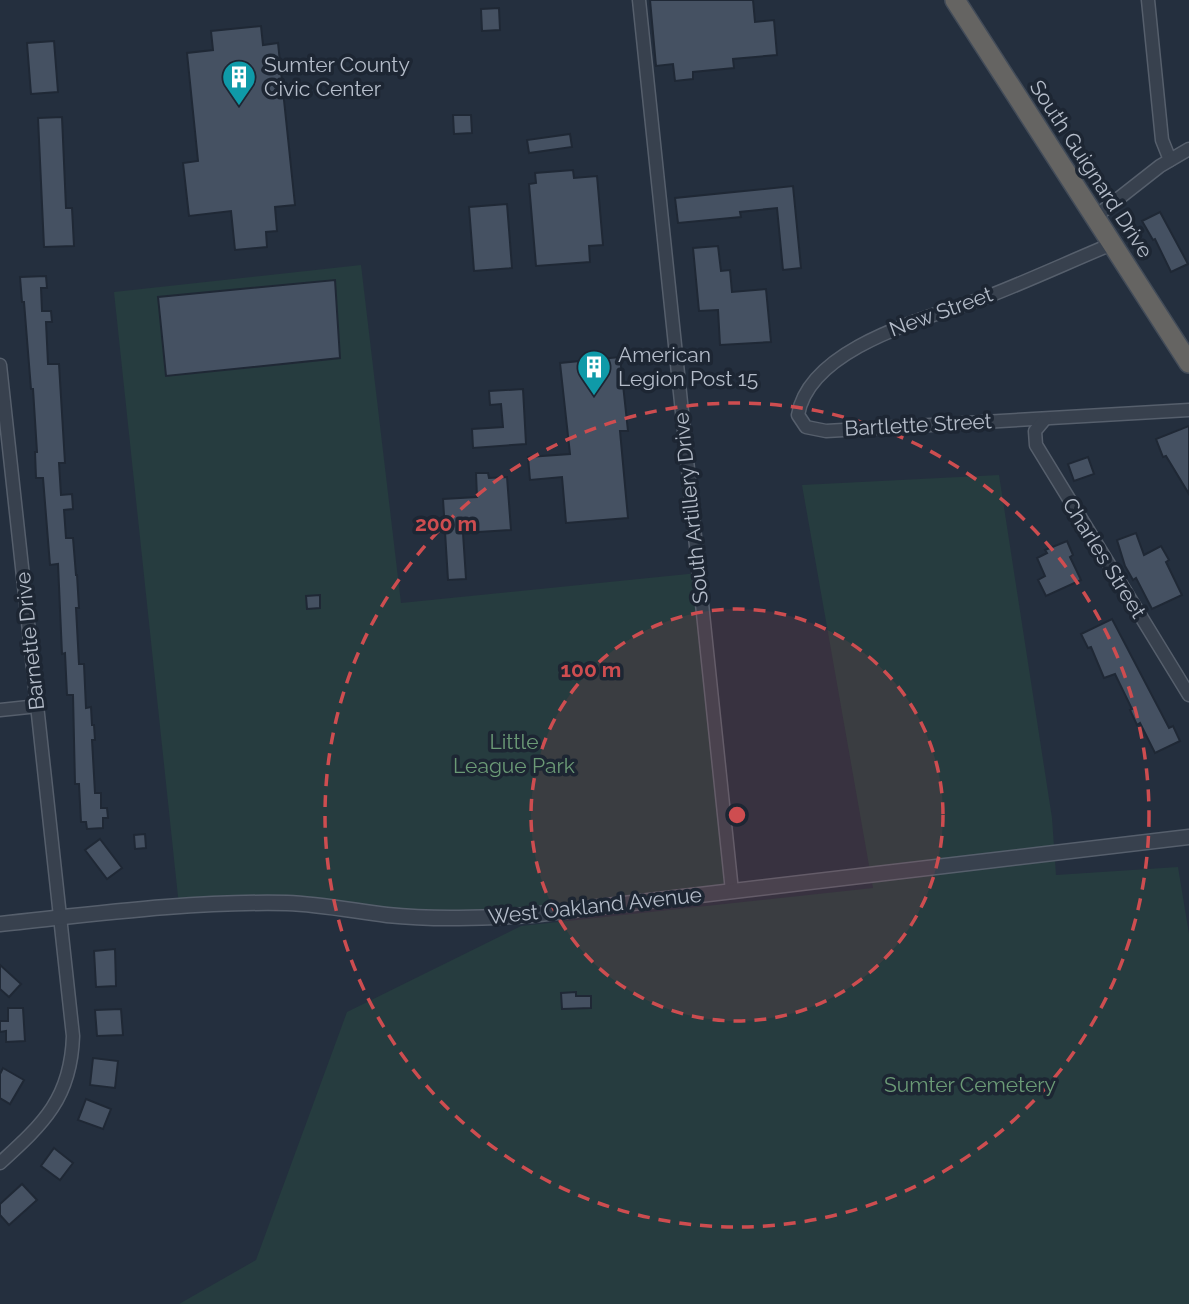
<svg xmlns="http://www.w3.org/2000/svg" width="1189" height="1304" viewBox="0 0 1189 1304" font-family="Raleway,sans-serif">
<rect width="100%" height="100%" fill="#242f3e"/>
<g fill="#263c3f">
<polygon points="361,265 401,603 698,573 732,891 478,918 316,905 179,906 114,292"/>
<polygon points="999,475 1052,818 1056,875 1178,867 1189,934 1189,1304 179,1304 256,1260 347,1012 521,926 873,888 802,485"/>
</g>
<g fill="#455162" stroke="#1f2835" stroke-width="2">
<polygon points="650,0 753,0 755,22 774,20 777,55 733,59 734,68 693,72 693,79 675,81 673,64 656,66"/>
<polygon points="499,8 500,30 482,31 481,9"/>
<polygon points="261,26 263,45 278,43 295,205 275,207 277,231 266,232 267,247 235,250 231,211 189,216 183,163 198,161 187,53 213,50 211,31"/>
<polygon points="54,41 58,92 31,94 27,43"/>
<polygon points="453,115 471,115 472,133 454,134"/>
<polygon points="62,117 66,208 72,208 74,246 44,247 38,118"/>
<polygon points="570,134 572,147 529,153 527,140"/>
<polygon points="573,170 574,178 597,176 603,245 589,246 590,262 536,266 529,184 536,183 535,173"/>
<polygon points="793,186 801,268 783,270 777,208 740,212 741,217 678,223 675,198"/>
<polygon points="507,204 512,268 474,271 469,207"/>
<polygon points="1160,212 1188,264 1171,272 1155,239 1153,240 1142,221"/>
<polygon points="718,246 721,271 730,270 732,292 766,289 771,342 720,345 718,310 699,311 693,248"/>
<polygon points="46,276 47,288 41,288 42,311 51,311 52,322 46,322 48,364 59,364 65,463 59,463 61,495 72,494 73,509 64,510 66,538 73,538 76,575 77,575 79,608 76,608 79,664 84,664 86,708 91,707 92,725 94,725 95,740 92,740 95,793 101,793 101,808 107,808 108,818 103,818 103,828 87,829 86,822 81,822 79,784 75,784 73,695 67,695 65,653 62,654 58,564 50,565 43,478 36,478 35,452 37,452 33,389 31,389 24,302 22,302 20,277"/>
<polygon points="335,280 340,358 166,376 158,297"/>
<polygon points="620,357 628,431 620,431 628,518 566,523 562,477 530,480 528,457 570,454 560,363"/>
<polygon points="523,389 526,444 473,448 472,429 503,427 501,404 490,405 489,391"/>
<polygon points="1189,426 1189,494 1166,456 1163,457 1156,439"/>
<polygon points="1088,457 1094,474 1074,481 1068,464"/>
<polygon points="476,473 488,473 489,478 507,477 511,530 463,533 466,579 448,580 443,499 477,497"/>
<polygon points="1136,533 1144,555 1161,546 1169,560 1166,562 1182,595 1152,609 1136,578 1133,580 1125,566 1117,540"/>
<polygon points="1067,541 1073,555 1070,557 1081,580 1046,596 1038,580 1045,576 1037,558 1047,553 1045,550"/>
<polygon points="320,595 320,608 307,609 306,596"/>
<polygon points="1112,619 1169,728 1173,726 1180,741 1155,753 1140,723 1137,725 1130,710 1132,709 1115,674 1104,678 1091,647 1088,648 1081,634"/>
<polygon points="145,834 146,848 135,849 134,835"/>
<polygon points="100,839 122,868 107,879 85,850"/>
<polygon points="115,949 116,986 96,987 94,951"/>
<polygon points="0,965 21,984 9,997 0,989"/>
<polygon points="576,992 576,996 591,996 591,1008 562,1009 561,993"/>
<polygon points="8,1008 23,1008 25,1041 6,1042 6,1031 0,1032 0,1021 8,1021"/>
<polygon points="121,1009 123,1035 97,1036 95,1010"/>
<polygon points="93,1058 118,1061 115,1088 90,1085"/>
<polygon points="3,1068 24,1080 10,1104 0,1098 0,1074"/>
<polygon points="86,1099 111,1109 103,1129 78,1120"/>
<polygon points="54,1148 73,1163 60,1180 41,1166"/>
<polygon points="22,1184 37,1200 9,1225 0,1215 0,1204"/>
</g>
<g fill="none" stroke-linecap="round" stroke-linejoin="round">
<g stroke="#565f6c" stroke-width="15">
<g id="minor">
<polyline points="639,0 732,891"/>
<polyline points="1148,0 1162,140 1170,160"/>
<polyline points="1095,217 1160,166 1189,149"/>
<path d="M 1112,244 C 1071,261 1030,280 989,296 C 933,317 810,345 798,415 L 806,427 L 826,431 L 1189,410"/>
<path d="M 0,365 L 73,1036 C 71,1098 44,1123 0,1163"/>
<polyline points="1045,419 1035,431 1036,445 1189,695"/>
<polyline points="0,710 38,706"/>
</g>
</g>
<g stroke="#565f6c" stroke-width="17">
<path id="tertiary" d="M 0,924 C 95,914 191,901 287,903 C 320,904 354,911 387,915 C 435,920 483,918 531,915 L 1189,837"/>
</g>
<g stroke="#434c59" stroke-width="22">
<polyline id="trunk" points="955,0 1189,363"/>
</g>
<use href="#minor" stroke="#38414e" stroke-width="12"/>
<use href="#tertiary" stroke="#38414e" stroke-width="14"/>
<use href="#trunk" stroke="#656462" stroke-width="19"/>
</g>
<circle cx="737" cy="815" r="206" fill="#ce4d50" fill-opacity=".12"/>
<g fill="none" stroke="#ce4d50" stroke-width="3.5" stroke-dasharray="12 9">
<circle cx="737" cy="815" r="206"/>
<circle cx="737" cy="815" r="412"/>
</g>
<defs>
<g id="building-pin" transform="scale(1.75)"><path d="M0 17L-7.5 6A9.5 9.5 0 1 1 7.5 6Z" fill="#0f9aa8" stroke="#1d2633"/><path d="M-4-6H4V6H1V3H-1V6H-4ZM-2.5-4.3h1.7v1.8h-1.7ZM.8-4.3h1.7v1.8H.8ZM-2.5-1h1.7V.8h-1.7ZM.8-1h1.7V.8H.8Z" fill="#fff"/></g>
</defs>
<g fill-rule="evenodd">
<use href="#building-pin" x="239" y="77"/>
<use href="#building-pin" x="594" y="367"/>
</g>
<g text-anchor="middle" stroke-width="7" stroke-linejoin="round" paint-order="stroke">
<g font-size="21" fill="#b4bcc9" stroke="#1d2633" text-anchor="start">
<text x="264" y="72">Sumter County<tspan x="264" dy="24">Civic Center</tspan></text>
<text x="618" y="362">American<tspan x="618" dy="24">Legion Post 15</tspan></text>
</g>
<g font-size="21" fill="#b4bcc9" stroke="#1d2633">
<text transform="translate(1091 169) rotate(57)" y="7">South Guignard Drive</text>
<text transform="translate(941 312) rotate(-20)" y="7">New Street</text>
<text transform="translate(918 425) rotate(-3)" y="7">Bartlette Street</text>
<text transform="translate(691 508) rotate(-96)" y="7">South Artillery Drive</text>
<text transform="translate(1104 558) rotate(58)" y="7">Charles Street</text>
<text transform="translate(30 641) rotate(-96)" y="7">Barnette Drive</text>
<text transform="translate(595 906) rotate(-6)" y="7">West Oakland Avenue</text>
</g>
<g font-size="21" fill="#6b9a76" stroke="#1d2633">
<text x="514" y="749">Little<tspan x="514" dy="24">League Park</tspan></text>
<text x="970" y="1092">Sumter Cemetery</text>
</g>
</g>
<circle cx="737" cy="815" r="10" fill="#ce4d50" stroke="#1d2633" stroke-width="3.5"/>
<g font-size="21" text-anchor="middle" font-weight="bold" fill="#ce4d50" stroke="#1d2633" stroke-width="7" stroke-linejoin="round" paint-order="stroke">
<text x="446" y="531">200 m</text>
<text x="591" y="677">100 m</text>
</g>
</svg>
